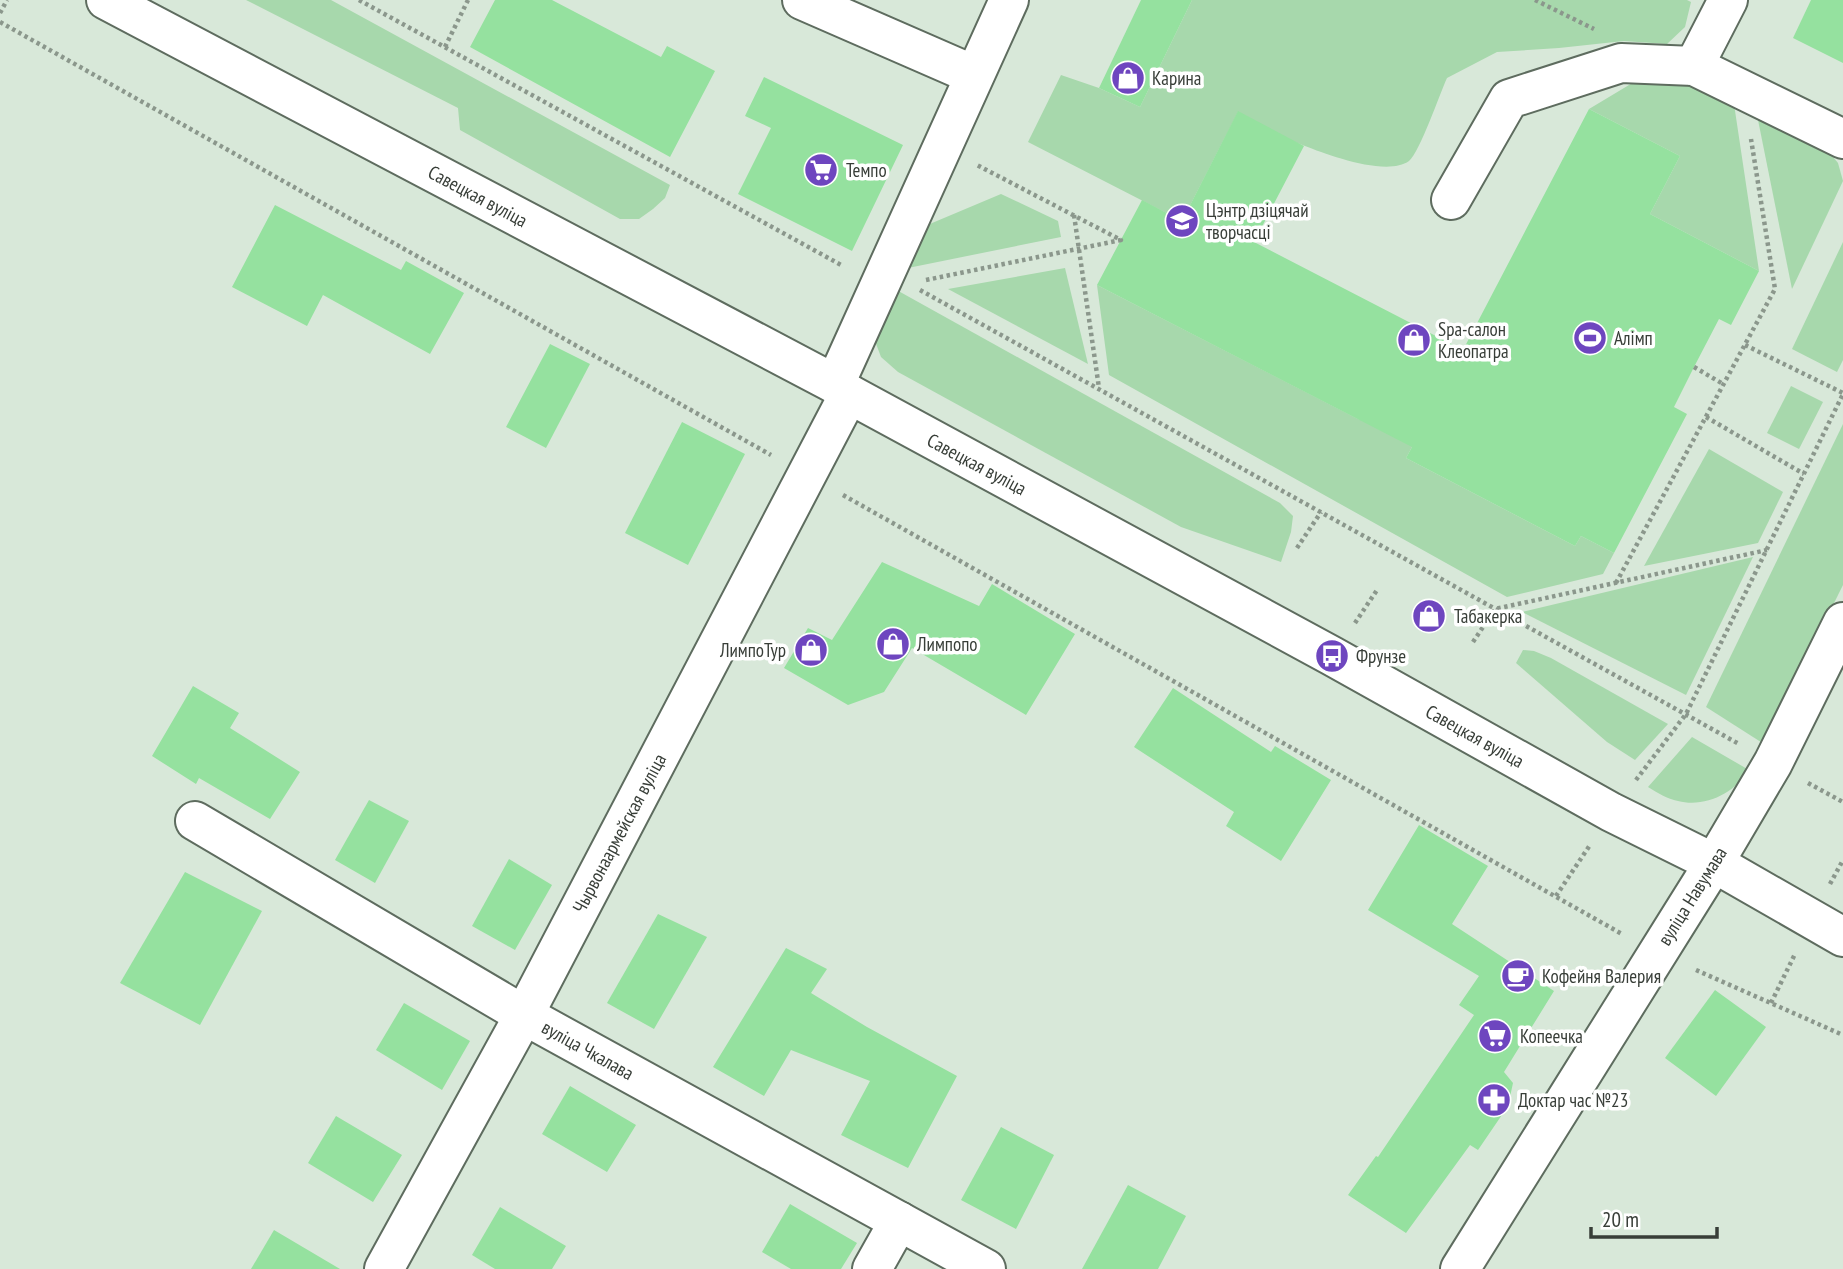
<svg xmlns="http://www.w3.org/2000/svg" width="1843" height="1269" viewBox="0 0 1843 1269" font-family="'PT Sans Narrow',sans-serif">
<rect width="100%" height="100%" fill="#d8e8d9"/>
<g fill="#a7d8ac">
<polygon points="246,0 331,0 670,185 665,198 653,209 639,219 620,219 460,130 458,108"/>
<path d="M 1192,0 L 1687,0 L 1691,2 L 1685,27 L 1667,44 L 1624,41 L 1559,48 L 1497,52 L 1447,78 C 1440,93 1420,152 1409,161 C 1387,177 1328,155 1305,146 C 1282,137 1260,123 1238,112 L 1182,221 L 1028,142 L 1061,75 L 1099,88 L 1140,107 Z"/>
<polygon points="1639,79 1692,85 1734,104 1759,271 1650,214 1680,156 1589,109"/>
<polygon points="1757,115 1824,146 1838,163 1843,181 1792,289"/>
<polygon points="1001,194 1058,221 1061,237 903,269 925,226"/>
<polygon points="1843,242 1843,360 1837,372 1792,349"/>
<polygon points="1065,268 1088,364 948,289"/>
<polygon points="1097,285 1358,419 1419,434 1406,458 1575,546 1581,536 1614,553 1603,574 1507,597 1109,375"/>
<polygon points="893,288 1280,503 1293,516 1291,532 1281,562 1181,527 898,372 881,357 875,341"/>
<polygon points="1791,386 1823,402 1799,449 1767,433"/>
<polygon points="1843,424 1843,585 1764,744 1706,707"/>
<polygon points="1709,449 1783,492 1758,543 1644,566"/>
<polygon points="1753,557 1686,695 1522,612"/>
<polygon points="1523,650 1534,651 1551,658 1668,724 1635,760 1607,742 1516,663"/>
<path d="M 1692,737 L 1749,770 C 1735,793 1705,808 1678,801 C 1667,799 1658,793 1648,787 Z"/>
</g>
<g fill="#95e19f">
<polygon points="495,0 552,0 661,57 667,46 715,71 670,157 470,47"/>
<polygon points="1141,0 1192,0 1140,107 1099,88"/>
<polygon points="1811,0 1843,0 1843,63 1793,38"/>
<polygon points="764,77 903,145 852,251 738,194 771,128 745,116"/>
<polygon points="1589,109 1680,156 1650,214 1759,271 1731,325 1719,319 1694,367 1674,407 1687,414 1614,553 1581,536 1575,546 1406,458 1412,447 1097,285 1142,200 1182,221 1238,111 1304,146 1254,242 1463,350"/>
<polygon points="275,205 401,270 406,261 464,293 430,354 323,295 307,326 232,287"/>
<polygon points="550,344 590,364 546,448 506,427"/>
<polygon points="682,422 745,454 688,565 625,533"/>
<polygon points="882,562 979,606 992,584 1075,634 1026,715 912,648 884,692 848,705 784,668 808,628 832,640"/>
<polygon points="193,686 239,713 230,728 300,772 270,819 199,778 196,784 152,756"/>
<polygon points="1173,688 1271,752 1275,746 1331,780 1281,861 1226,826 1234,812 1134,747"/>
<polygon points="369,800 409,821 375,883 335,860"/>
<polygon points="1419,825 1488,866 1452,924 1554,991 1504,1072 1513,1083 1508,1106 1478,1150 1470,1145 1406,1233 1348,1195 1376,1156 1378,1157 1474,1015 1459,1005 1479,976 1368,910"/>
<polygon points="509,859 552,885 515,950 472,926"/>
<polygon points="185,872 262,911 200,1025 120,983"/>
<polygon points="658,914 707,937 654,1029 607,1003"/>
<polygon points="786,948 827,969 811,993 867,1027 957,1076 908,1168 841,1135 870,1081 791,1050 764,1096 713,1067"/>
<polygon points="1715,990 1766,1027 1716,1096 1665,1058"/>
<polygon points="404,1003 470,1041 442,1090 376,1050"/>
<polygon points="570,1086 636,1125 607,1172 542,1134"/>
<polygon points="336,1116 402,1155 373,1202 308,1163"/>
<polygon points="1001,1127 1054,1155 1016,1229 961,1200"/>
<polygon points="1128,1185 1186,1216 1158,1269 1082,1269"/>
<polygon points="790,1204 857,1243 841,1269 791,1269 762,1252"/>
<polygon points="500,1207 566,1246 552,1269 495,1269 472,1255"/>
<polygon points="274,1230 340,1269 251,1269"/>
</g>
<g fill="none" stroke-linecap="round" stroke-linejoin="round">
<g stroke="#5e6c5f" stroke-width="42">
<g id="minor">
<polyline points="106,0 835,384 849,394 1332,656 1611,812 1714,863 1843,937"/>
<polyline points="802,0 974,75"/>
<polyline points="1694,66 1728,0"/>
<polyline points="1451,200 1509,99 1621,63 1694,66 1843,139"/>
<polyline points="835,384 1009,0"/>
<polyline points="195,821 524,1015 986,1269"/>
<polyline points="384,1269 524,1015 849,394"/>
<polyline points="872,1269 899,1221"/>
<polyline points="1460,1269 1714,863 1773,763 1843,622"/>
</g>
</g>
<g stroke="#8b978c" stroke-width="4.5" stroke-dasharray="3.5 3.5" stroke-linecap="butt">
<polyline points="359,0 843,266"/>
<polyline points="1535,0 1594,29"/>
<polyline points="0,13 7,0"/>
<polyline points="0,22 771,455"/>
<polyline points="445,47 468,0"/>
<polyline points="1074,215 1099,388"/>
<polyline points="926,280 1121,240 977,165"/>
<polyline points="920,290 1739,744"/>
<polyline points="1745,345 1843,393"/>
<polyline points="1694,367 1723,384"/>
<polyline points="1706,417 1804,474"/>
<polyline points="843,495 1622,934"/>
<polyline points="1297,548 1321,512"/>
<polyline points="1616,583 1775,289 1751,139"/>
<polyline points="1355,623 1377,590"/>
<polyline points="1473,642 1495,609 1767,550"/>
<polyline points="1636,780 1686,714 1843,394"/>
<polyline points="1808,783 1843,802"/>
<polyline points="1830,884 1843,860"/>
<polyline points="1556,896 1590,845"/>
<polyline points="1696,970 1843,1035"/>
<polyline points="1771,1003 1795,954"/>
</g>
<use href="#minor" stroke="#fff" stroke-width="38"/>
</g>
<defs>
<g id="shop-disc" transform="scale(1.75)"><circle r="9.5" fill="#6e46bf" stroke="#fff"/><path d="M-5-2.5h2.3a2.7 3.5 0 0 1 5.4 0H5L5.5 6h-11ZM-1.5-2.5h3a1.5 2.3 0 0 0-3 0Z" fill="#fff"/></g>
<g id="supermarket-disc" transform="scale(1.75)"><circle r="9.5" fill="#6e46bf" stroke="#fff"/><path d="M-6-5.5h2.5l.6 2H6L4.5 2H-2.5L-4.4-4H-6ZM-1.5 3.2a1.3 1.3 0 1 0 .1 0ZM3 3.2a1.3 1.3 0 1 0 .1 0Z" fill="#fff"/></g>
<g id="school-disc" transform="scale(1.75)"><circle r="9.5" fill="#6e46bf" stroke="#fff"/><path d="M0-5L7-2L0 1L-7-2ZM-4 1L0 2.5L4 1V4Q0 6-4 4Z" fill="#fff"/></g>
<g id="stadium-disc" transform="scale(1.75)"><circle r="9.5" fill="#6e46bf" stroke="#fff"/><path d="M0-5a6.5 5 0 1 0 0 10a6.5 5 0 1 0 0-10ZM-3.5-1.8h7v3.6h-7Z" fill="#fff"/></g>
<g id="bus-disc" transform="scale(1.75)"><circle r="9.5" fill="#6e46bf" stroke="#fff"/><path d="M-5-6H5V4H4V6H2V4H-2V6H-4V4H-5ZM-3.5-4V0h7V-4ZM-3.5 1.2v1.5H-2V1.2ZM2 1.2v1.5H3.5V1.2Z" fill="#fff"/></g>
<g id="cafe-disc" transform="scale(1.75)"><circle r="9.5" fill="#6e46bf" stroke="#fff"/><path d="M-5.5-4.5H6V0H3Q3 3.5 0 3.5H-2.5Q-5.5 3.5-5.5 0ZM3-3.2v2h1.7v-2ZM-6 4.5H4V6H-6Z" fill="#fff"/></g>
<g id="pharmacy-disc" transform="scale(1.75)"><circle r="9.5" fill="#6e46bf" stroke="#fff"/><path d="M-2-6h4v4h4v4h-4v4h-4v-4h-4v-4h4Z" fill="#fff"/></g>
</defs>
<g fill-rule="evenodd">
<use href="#shop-disc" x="1128" y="78"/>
<use href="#supermarket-disc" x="821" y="170"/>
<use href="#school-disc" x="1182" y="221"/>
<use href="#stadium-disc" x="1590" y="338"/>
<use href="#shop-disc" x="1414" y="340"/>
<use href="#shop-disc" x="1429" y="616"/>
<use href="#shop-disc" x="893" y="644"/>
<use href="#shop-disc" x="811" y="650"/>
<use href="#bus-disc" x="1332" y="656"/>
<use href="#cafe-disc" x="1518" y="976"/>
<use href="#supermarket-disc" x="1495" y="1036"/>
<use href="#pharmacy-disc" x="1494" y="1100"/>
</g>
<g text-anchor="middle" stroke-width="7" stroke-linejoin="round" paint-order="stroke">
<g font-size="19" fill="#383e38" stroke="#fff" text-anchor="start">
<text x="1152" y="85">Карина</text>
<text x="846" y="177">Темпо</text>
<text x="1206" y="217">Цэнтр дзіцячай<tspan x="1206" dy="22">творчасці</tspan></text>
<text x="1438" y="336">Spa-салон<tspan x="1438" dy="22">Клеопатра</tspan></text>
<text x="1614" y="345">Алімп</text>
<text x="1454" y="623">Табакерка</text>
<text x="917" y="651">Лимпопо</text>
<text x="786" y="657" text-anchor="end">ЛимпоТур</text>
<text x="1356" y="663">Фрунзе</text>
<text x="1542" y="983">Кофейня Валерия</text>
<text x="1520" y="1043">Копеечка</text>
<text x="1518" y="1107">Доктар час №23</text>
</g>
<g font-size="19" fill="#383e38" stroke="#fff">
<text transform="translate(478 196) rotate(28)" y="7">Савецкая вуліца</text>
<text transform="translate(977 464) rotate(28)" y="7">Савецкая вуліца</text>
<text transform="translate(1475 736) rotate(29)" y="7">Савецкая вуліца</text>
<text transform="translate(619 833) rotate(-62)" y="7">Чырвонаармейская вуліца</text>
<text transform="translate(1692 896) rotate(-58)" y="7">вуліца Навумава</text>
<text transform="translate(588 1050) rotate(29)" y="7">вуліца Чкалава</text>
</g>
</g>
<path d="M1591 1227v10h126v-10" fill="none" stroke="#383e38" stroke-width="3.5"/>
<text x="1602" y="1227" font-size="21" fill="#383e38" stroke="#ffffff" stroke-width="5" paint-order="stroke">20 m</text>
</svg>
